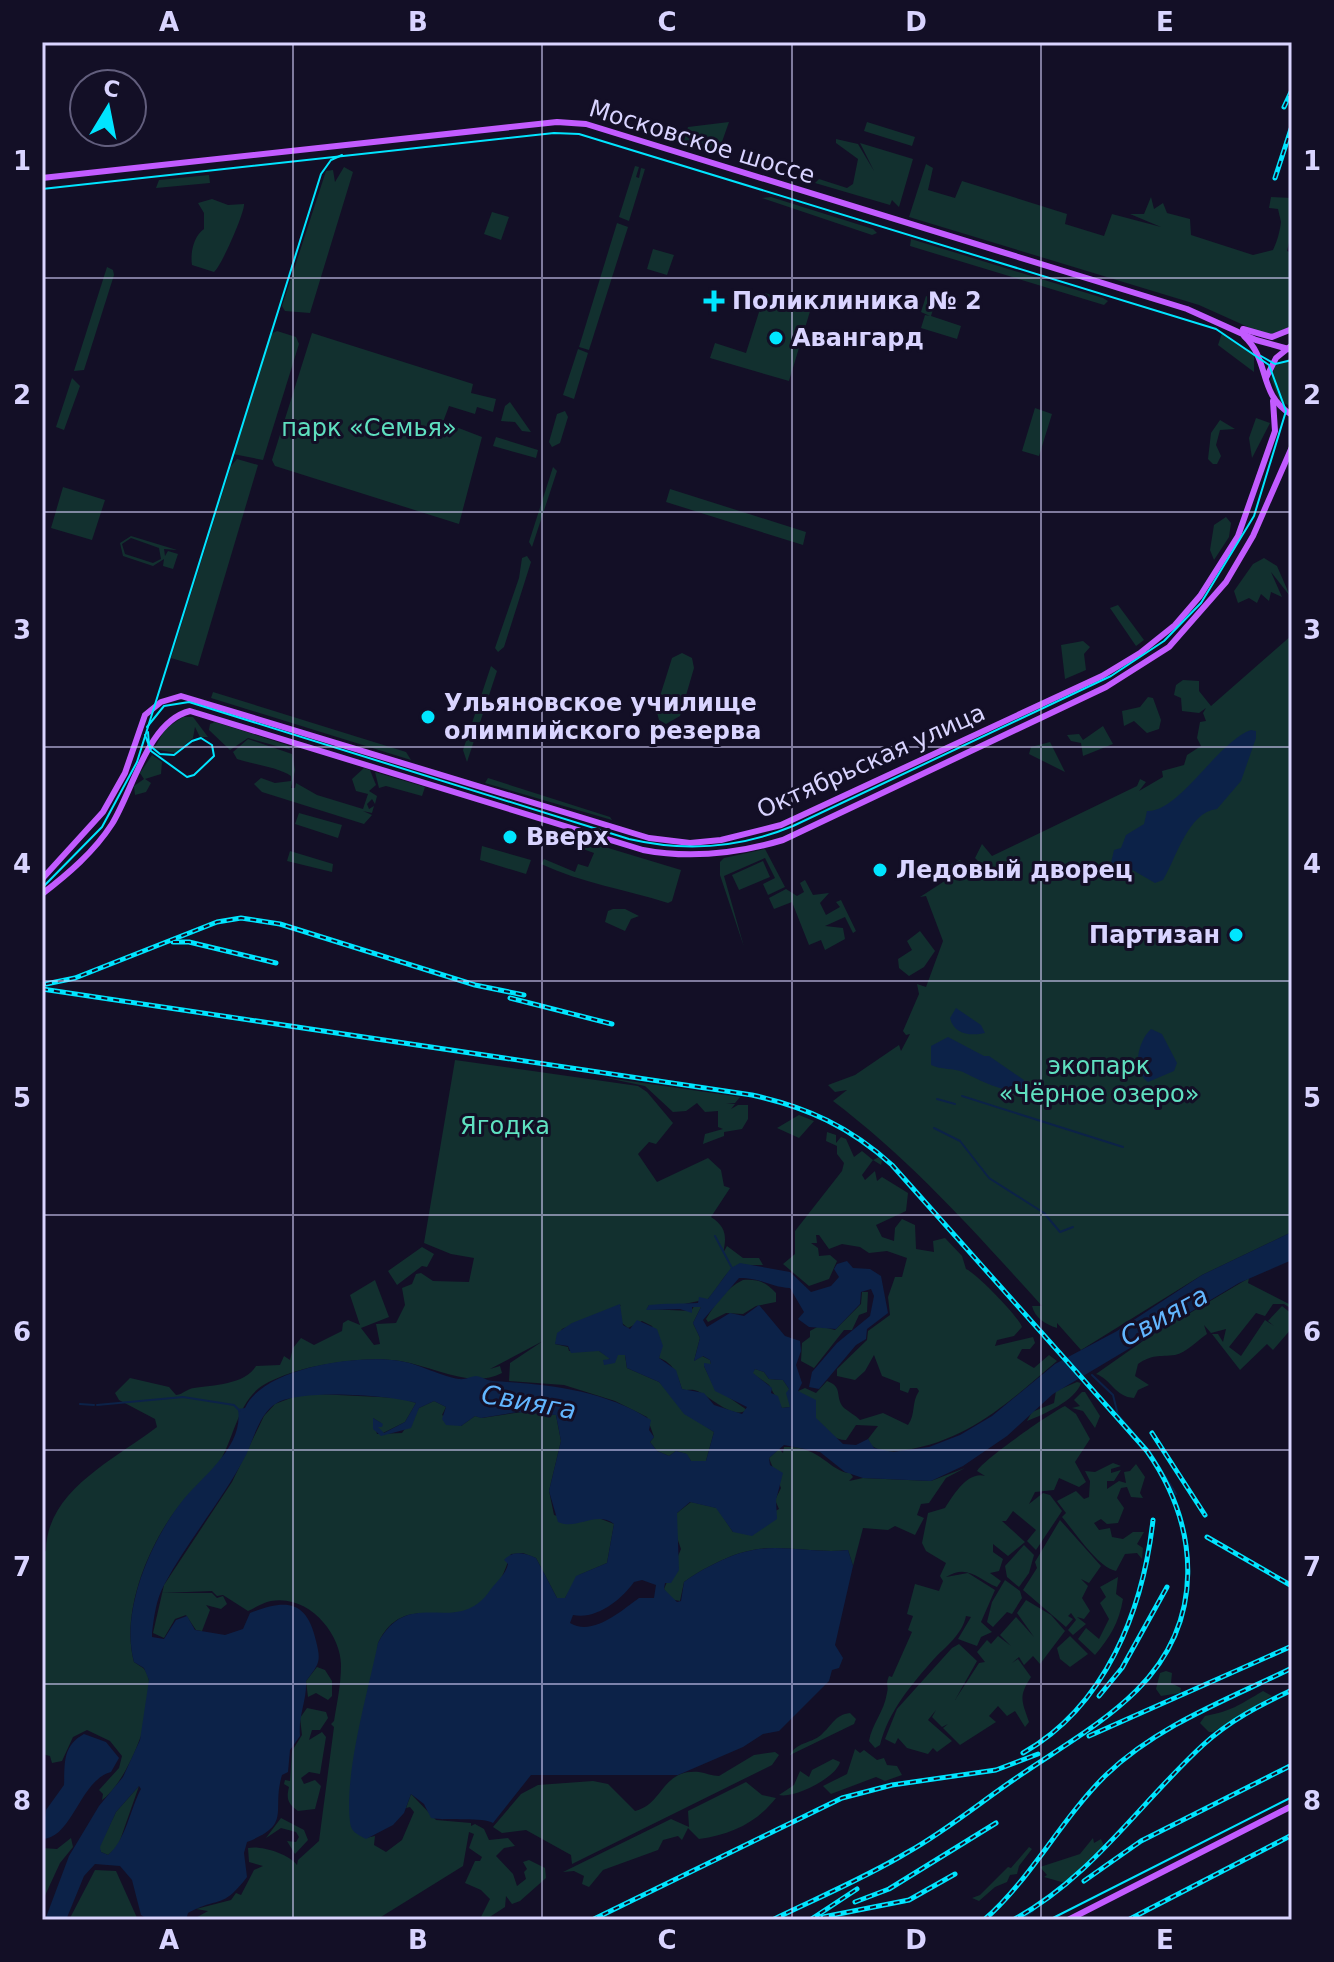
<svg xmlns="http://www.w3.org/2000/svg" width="1334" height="1962" viewBox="0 0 1334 1962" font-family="'DejaVu Sans',sans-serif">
<rect width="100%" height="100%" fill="#130f26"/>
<g fill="#12302f" fill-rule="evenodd">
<polygon points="729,122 718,153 684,141 688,127"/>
<polygon points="867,122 915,137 912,146 864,131"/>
<polygon points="836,139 858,144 874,171 860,143 913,159 899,207 892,200 890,205 815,183 819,179 847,188 853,184 858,159 836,143"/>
<path d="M 926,164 L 933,168 L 928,190 L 955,198 L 962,181 L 1067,214 L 1065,224 L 1104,236 L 1112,214 L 1161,227 L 1130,214 L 1144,214 L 1151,197 L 1154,209 L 1163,203 L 1167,213 L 1190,219 L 1191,235 L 1253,255 L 1273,250 C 1277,242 1280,231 1281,222 L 1278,209 L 1269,208 L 1271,197 L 1292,198 L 1292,230 L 1287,251 L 1292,253 L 1292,326 L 1268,336 L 1199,305 L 909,217 Z"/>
<polygon points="635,166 639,167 636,177 639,178 641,168 645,169 629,221 619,217"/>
<polygon points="344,167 353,172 310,313 285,311 282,306 326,171 333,170 335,182"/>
<polygon points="209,175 210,183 156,188 159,180"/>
<polygon points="771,197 873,229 877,233 872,235 762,198"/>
<path d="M 212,199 L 228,205 L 244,204 C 245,212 221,267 214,272 L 192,265 C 190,252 194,236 204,229 L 204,213 L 198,203 Z"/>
<polygon points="492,212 509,217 501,240 484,234"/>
<polygon points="617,223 628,227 589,350 579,347"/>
<polygon points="911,239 1103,298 1108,301 1104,305 910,246"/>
<polygon points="653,249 674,255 667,275 647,269"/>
<polygon points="107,267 113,270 114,275 84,370 74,371"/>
<polygon points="765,293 811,308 789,381 710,358 715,343 746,353"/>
<polygon points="926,296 936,300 931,316 961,326 957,339 921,328 925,315 930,316 921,312"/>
<polygon points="277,331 296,337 299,344 263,460 233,454 271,334"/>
<polygon points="312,333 473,384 471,393 496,399 493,412 477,407 475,414 449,406 443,422 482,437 459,524 275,466 272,460"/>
<polygon points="1222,333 1254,354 1254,372 1218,345"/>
<polygon points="578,349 588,353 574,399 563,395"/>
<polygon points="1292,357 1292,407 1280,401 1271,379 1275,366"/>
<polygon points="72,378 80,386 64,430 56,427"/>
<polygon points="510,402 531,432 522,431 515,422 501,421 505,406"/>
<polygon points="1035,408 1052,414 1039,456 1022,451"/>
<polygon points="565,411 568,417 560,443 552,447 549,442 557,414"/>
<polygon points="1256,418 1270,423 1252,458 1249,438"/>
<polygon points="1220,420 1235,429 1220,430 1216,445 1221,456 1217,464 1213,464 1208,459 1211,433"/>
<polygon points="496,437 538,450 536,458 493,446"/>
<polygon points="237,459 258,465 198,666 171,658 231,466"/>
<polygon points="553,467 557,471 532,547 529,542"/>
<polygon points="63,487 105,500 92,540 51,528"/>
<polygon points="670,489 806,532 803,545 666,502"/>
<polygon points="1226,517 1231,523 1229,537 1214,560 1210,550 1214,525"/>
<path d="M 131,536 L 177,550 L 164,549 L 165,556 L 168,551 L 178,554 L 173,569 L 163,566 L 164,559 L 153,566 L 123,556 L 120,543 ZM 131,538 L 159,548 L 161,559 L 153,563 L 125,554 L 122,544 Z"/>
<polygon points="527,556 531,562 504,647 498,652 495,648 519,578 522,558"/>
<polygon points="1264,558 1277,566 1290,596 1271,572 1282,597 1271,592 1269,601 1261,594 1257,603 1249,598 1238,603 1234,591 1253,564"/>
<polygon points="1118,605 1144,640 1136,646 1110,608"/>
<path d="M 1292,635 L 1292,1232 L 1202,1275 L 1081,1350 L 1057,1323 L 1057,1328 C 1045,1324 1035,1318 1032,1306 L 1042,1306 C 976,1233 912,1161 833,1101 L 847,1090 L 835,1092 L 828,1085 L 855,1075 L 899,1045 L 901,1051 L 910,1034 L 906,1035 L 903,1031 L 919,994 L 917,984 L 926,987 L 943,941 L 926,896 L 920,897 L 954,875 L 949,865 L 960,860 L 967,868 L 979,862 L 975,858 L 982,844 L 992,856 L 1137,786 L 1140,779 L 1146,782 L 1139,791 L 1163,777 L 1162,771 L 1184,765 L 1187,755 L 1201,746 L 1197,738 L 1200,722 L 1206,721 L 1203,713 L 1206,708 L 1199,713 L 1182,711 L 1181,698 L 1174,695 L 1176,685 L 1183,680 L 1199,681 L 1199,691 L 1211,706 Z"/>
<polygon points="1083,641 1090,647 1084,654 1086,670 1065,679 1061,645"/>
<polygon points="682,653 692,658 694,668 680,716 666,724 659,720 656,709 672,658"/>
<polygon points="491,666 497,671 467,762 463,750"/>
<polygon points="213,692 406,752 411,760 211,698"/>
<polygon points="1148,697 1153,698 1161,720 1159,729 1147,733 1134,721 1124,726 1122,711 1140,707"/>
<polygon points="183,717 193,717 208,737 200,737 195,727 193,738 175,753 154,749 165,729"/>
<polygon points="215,722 287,745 291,750 248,738 230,750 209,730 210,724"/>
<polygon points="1103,726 1113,744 1083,756 1081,743 1071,741 1067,735 1079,734 1083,740"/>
<path d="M 248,739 L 292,754 L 295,770 L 291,788 L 295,788 L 296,783 L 317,795 L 363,809 L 368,794 L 356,791 L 352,779 L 364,768 L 370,770 L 376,785 L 369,791 L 377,796 L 375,804 L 372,799 L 367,804 L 369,809 L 374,806 L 372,813 L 363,811 L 372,815 L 364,824 L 262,792 L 254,784 L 261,778 L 275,783 L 291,781 L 291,776 C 278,767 251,764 237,759 L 233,752 Z"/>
<polygon points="1050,742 1065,772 1029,754 1031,747"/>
<polygon points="152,755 162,762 161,774 145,779 151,783 146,792 135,795 134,786 144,779 140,773"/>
<polygon points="375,772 425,787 422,796 386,786 379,788"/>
<polygon points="488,778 610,817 612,820 485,783"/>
<polygon points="299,813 342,825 338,838 295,824"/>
<path d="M 585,841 L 681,870 L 672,901 L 668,903 C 624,889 582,883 541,864 L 544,859 L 575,872 L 578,864 L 588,867 L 594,853 L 583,849 Z"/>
<polygon points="482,846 531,860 526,874 480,860"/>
<polygon points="765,849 785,887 768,895 763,884 775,878 765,858 724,876 744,947 720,875 720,862 724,858"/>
<polygon points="290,851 333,864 332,872 287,861"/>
<polygon points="763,861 770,877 739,890 732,875"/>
<polygon points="805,880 813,895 829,893 820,903 826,915 840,907 836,902 841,900 856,931 853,933 845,917 825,926 843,928 845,939 825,950 821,940 809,945 792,902 774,909 769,898 786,889 797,896 804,892 800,883"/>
<polygon points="613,909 625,909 639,916 631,919 625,931 605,922 608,911"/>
<polygon points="920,931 935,951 924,967 909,976 899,968 898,959 912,950 907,941"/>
<path d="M 455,1060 L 638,1086 L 647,1092 L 673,1123 L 656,1144 L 649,1142 L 638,1154 L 657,1182 L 708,1158 L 721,1170 L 724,1186 L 730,1188 L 711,1217 C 726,1227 727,1236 723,1253 L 727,1246 L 743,1258 L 759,1258 L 763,1265 C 724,1264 732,1270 708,1299 L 670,1307 L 649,1305 L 647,1309 L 691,1311 L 695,1305 L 701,1307 L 693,1323 L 700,1338 L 694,1361 L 702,1356 L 710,1360 L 711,1364 L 704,1366 L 714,1387 L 747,1410 C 731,1421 705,1391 694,1390 C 690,1389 686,1391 682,1389 C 678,1376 674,1363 659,1358 L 661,1347 L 652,1326 L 642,1321 L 628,1328 L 622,1323 L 618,1308 L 621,1305 L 562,1329 L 555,1344 L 568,1347 L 569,1351 L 599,1351 L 610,1358 L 604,1365 L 617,1355 L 625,1355 L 627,1368 L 659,1382 L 689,1415 L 714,1432 L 706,1461 L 691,1461 L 686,1454 L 676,1451 L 669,1456 L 657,1451 L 650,1442 L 654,1437 L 647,1417 L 615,1401 L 564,1385 L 509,1381 L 510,1363 L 543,1341 L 490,1369 L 500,1366 L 502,1373 C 470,1389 436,1367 400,1361 C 373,1357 347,1361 322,1365 C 304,1368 274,1377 259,1388 C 236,1407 234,1440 217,1466 C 208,1480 193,1488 183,1501 C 150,1540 120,1611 134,1662 C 140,1667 144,1666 147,1674 C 160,1704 127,1783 102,1800 L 103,1794 L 99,1790 L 119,1768 L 122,1756 L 110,1741 L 87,1730 L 73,1737 L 62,1761 L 52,1763 L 50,1756 L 42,1754 L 42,1552 L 46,1551 C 46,1491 114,1460 157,1427 L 155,1419 L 119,1400 L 115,1393 L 130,1378 L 169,1387 L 176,1395 C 184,1394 186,1389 194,1388 C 212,1385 245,1385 256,1366 L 280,1365 L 284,1356 L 290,1360 L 293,1348 L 301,1338 L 314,1345 L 342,1331 L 343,1323 L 348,1320 L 360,1325 L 350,1295 L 375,1280 L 389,1317 L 361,1328 L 374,1345 L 380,1344 L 376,1324 L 396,1323 L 405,1305 L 402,1288 L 412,1284 L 416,1274 L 421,1273 L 433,1281 L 469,1282 L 474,1258 L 451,1254 L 424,1243 Z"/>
<polygon points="602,1077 740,1097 735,1103 726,1103 735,1104 731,1109 738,1105 748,1105 748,1119 742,1129 724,1132 724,1136 703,1144 705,1134 723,1129 718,1127 718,1111 705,1112 697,1103 686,1111 673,1112 645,1086"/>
<polygon points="799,1115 814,1121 799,1138 777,1128"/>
<path d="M 827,1132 L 836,1135 L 836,1143 L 841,1137 L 846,1139 L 854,1157 L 862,1151 L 873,1160 L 879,1157 L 882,1161 L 881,1165 L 873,1160 L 862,1175 L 865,1180 L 875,1171 L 877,1181 L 882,1177 L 908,1193 L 906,1211 L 876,1225 L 882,1237 L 894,1241 L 895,1228 L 902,1219 L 915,1225 L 916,1249 L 934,1252 L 933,1241 L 945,1238 L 962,1256 L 966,1269 C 976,1273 1019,1317 1022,1327 L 1014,1336 L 997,1340 L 995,1346 L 1033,1337 L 1035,1343 L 1030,1349 L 1022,1349 L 1017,1358 L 1034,1368 L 1049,1355 L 1057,1361 C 1011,1400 970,1440 906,1450 C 893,1452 881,1453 871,1445 L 868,1439 L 878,1426 L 856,1425 L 846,1440 C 823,1440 809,1408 798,1391 L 805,1388 L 816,1393 L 827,1381 C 844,1387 834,1397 844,1408 C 849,1412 855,1415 860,1420 L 883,1413 L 908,1425 C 916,1414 911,1403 919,1391 L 917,1388 L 910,1388 L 908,1393 L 900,1390 L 900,1383 L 882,1376 L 874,1355 L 865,1371 L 855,1380 L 837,1376 L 837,1369 L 867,1340 L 868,1331 L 890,1315 L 888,1297 L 895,1277 L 902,1277 L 907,1258 L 887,1251 L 869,1253 L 860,1247 L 842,1244 L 829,1249 L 819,1235 L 816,1235 L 817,1243 L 811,1243 L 818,1248 L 819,1256 L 830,1255 L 837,1261 L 829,1279 L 809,1286 L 783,1264 L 795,1254 L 795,1231 L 842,1171 L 844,1163 L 837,1154 L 837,1146 L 826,1141 Z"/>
<polygon points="422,1247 434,1254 427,1267 422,1266 397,1285 388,1271"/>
<path d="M 1249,1278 L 1248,1283 L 1289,1304 L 1292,1309 L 1284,1304 L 1273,1304 L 1265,1316 L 1256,1313 L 1229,1347 L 1241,1356 L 1265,1320 L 1274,1326 L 1268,1321 L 1282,1306 L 1292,1314 L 1292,1328 L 1273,1350 L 1267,1344 L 1240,1370 L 1212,1334 L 1218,1334 L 1223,1342 L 1226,1329 L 1211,1333 L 1204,1325 L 1207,1334 C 1198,1340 1186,1353 1175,1355 C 1159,1357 1152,1354 1138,1364 L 1135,1376 L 1149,1385 L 1138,1390 L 1134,1398 C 1115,1397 1111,1379 1096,1374 L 1180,1315 L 1190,1313 Z"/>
<path d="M 743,1280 C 758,1279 766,1282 776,1293 L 776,1302 L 756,1306 L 743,1314 L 726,1313 L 708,1322 L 706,1319 C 716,1303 726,1288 743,1280 Z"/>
<polygon points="862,1292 868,1292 867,1312 859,1315 852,1330 844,1330 814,1368 801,1361 802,1343 810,1337 810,1331 819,1326 835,1330 861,1304"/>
<polygon points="755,1369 764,1372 769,1379 783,1380 789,1389 790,1407 782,1408 769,1385 752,1373"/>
<path d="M 1077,1382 L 1081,1383 C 1076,1400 1043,1415 1027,1421 L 1032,1412 L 1054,1403 L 1056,1391 Z"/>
<polygon points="1082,1392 1085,1392 1100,1416 1095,1428 1083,1411 1072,1408 1080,1406 1074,1400"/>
<path d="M 317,1394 L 400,1398 L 416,1403 L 405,1422 L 383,1433 L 377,1427 L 381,1423 L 373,1418 L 377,1434 L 402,1433 L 419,1408 L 434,1401 L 446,1407 L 442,1415 L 461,1426 L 475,1416 L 482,1418 L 522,1412 L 556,1415 L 561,1441 L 549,1491 L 554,1515 L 575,1522 L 596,1517 L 614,1524 L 607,1563 L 579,1575 L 565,1598 L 557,1598 L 536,1558 L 523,1553 L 511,1554 C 505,1569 499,1590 485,1601 C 449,1631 404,1589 378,1643 L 366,1838 L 375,1836 L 374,1845 L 386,1852 L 402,1840 L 414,1812 L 410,1807 L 406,1808 L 411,1794 L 436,1820 L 471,1823 L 471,1826 L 475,1824 L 484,1829 L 489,1840 L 508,1838 L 515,1846 L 504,1848 L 496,1856 L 513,1874 L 517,1886 L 526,1879 L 524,1872 L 527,1869 L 523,1862 L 529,1860 L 545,1868 L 546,1878 L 520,1901 L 512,1904 L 506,1896 L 505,1907 L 485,1920 L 481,1917 L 490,1899 L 481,1890 L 465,1883 L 475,1861 L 480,1861 L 482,1857 L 469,1848 L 474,1834 L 469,1832 L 463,1866 L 376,1920 L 192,1920 L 208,1911 L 196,1909 L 231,1900 L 236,1893 L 241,1895 L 254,1870 L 263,1866 L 249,1862 L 248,1848 C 261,1845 289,1854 297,1865 L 298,1860 L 319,1841 L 334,1727 L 331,1724 L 334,1721 C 337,1703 341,1684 341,1666 C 342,1637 311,1594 271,1601 C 264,1602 255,1608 248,1611 L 223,1595 L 217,1596 L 212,1591 L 162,1593 L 212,1593 L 217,1598 L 223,1596 L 227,1604 L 221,1609 L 206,1605 L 210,1610 L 202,1631 L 196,1630 L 186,1615 L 175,1619 L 164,1638 L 153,1633 L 164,1585 L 232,1482 L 264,1416 L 275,1404 L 296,1396 Z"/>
<path d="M 1065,1406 L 1076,1414 L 1090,1439 L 1075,1462 L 1086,1482 L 1079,1487 L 1059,1478 L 1054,1490 L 1035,1492 L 1029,1504 L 1043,1493 L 1050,1495 L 1062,1511 L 1036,1550 L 1027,1541 L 1036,1530 L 1013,1511 L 1006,1521 L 1002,1521 L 1025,1542 L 1008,1556 L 993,1544 L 993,1552 L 1003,1559 L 999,1571 L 990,1573 L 1001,1581 L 997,1587 C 979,1580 968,1563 946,1577 L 968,1573 L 995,1590 L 981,1622 L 992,1632 L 981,1637 L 977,1646 L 958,1639 L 971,1617 L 966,1616 C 962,1635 946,1646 933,1660 C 911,1685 888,1712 880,1745 L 875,1748 L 869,1741 C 872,1724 884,1712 887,1693 C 889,1685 885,1685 889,1676 L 892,1677 L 912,1632 L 908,1630 L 913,1616 L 907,1614 L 915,1584 L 939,1591 L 943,1581 L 940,1576 L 946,1563 L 926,1551 L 922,1543 L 928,1513 L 945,1508 C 954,1494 968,1471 985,1476 L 977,1471 C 983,1460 1050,1413 1065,1406 Z"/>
<path d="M 784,1447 C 820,1445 830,1472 850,1473 L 853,1477 L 849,1481 L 863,1478 L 931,1481 L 965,1468 L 946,1478 L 929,1503 L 921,1504 L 917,1515 L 924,1518 L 915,1535 L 895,1526 L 888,1530 L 863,1528 L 853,1566 L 848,1550 C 817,1554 781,1544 753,1550 C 730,1554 702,1569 684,1582 L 680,1601 L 670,1599 L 664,1589 L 681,1549 L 675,1532 L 677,1513 L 691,1502 L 717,1508 L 733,1532 L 779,1509 L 775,1500 L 781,1488 L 769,1458 L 779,1449 L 783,1453 Z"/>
<path d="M 1113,1463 L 1121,1466 L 1111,1469 L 1111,1473 L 1121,1470 L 1114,1481 L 1107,1481 L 1107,1489 L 1119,1481 L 1126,1483 L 1124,1472 L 1130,1471 L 1136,1464 L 1145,1477 L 1140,1493 L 1143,1498 L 1131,1497 L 1127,1487 L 1121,1488 L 1117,1498 L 1124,1508 L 1118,1523 L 1107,1524 L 1101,1519 L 1094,1523 L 1099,1530 L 1110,1528 L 1112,1537 L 1123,1539 L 1133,1532 L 1144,1532 L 1137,1544 L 1143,1548 L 1142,1559 L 1137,1553 L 1125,1554 L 1116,1571 C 1098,1567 1077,1535 1062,1517 L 1066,1513 L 1057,1501 L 1076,1491 L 1084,1499 L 1089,1497 L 1090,1481 L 1085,1471 L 1095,1472 Z"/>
<polygon points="1060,1520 1101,1566 1089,1583 1081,1579 1088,1586 1082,1598 1090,1611 1084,1619 1077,1617 1086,1624 1073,1635 1068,1630 1076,1620 1071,1613 1068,1616 1073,1619 1066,1627 1023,1590 1037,1568 1035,1562"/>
<polygon points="1024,1545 1034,1555 1029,1573 1019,1587 1007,1577 1005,1566"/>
<path d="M 1118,1577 L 1116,1594 L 1123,1599 C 1119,1623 1110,1637 1095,1655 L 1078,1639 L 1086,1628 L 1099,1639 L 1109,1619 L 1100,1603 L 1106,1597 L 1100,1587 Z"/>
<polygon points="1005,1580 1020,1591 1022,1598 1012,1614 1007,1612 993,1627 987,1622 992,1602"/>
<path d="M 1026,1600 L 1051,1615 L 1065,1631 L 1040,1664 L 1033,1656 L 1024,1665 L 1019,1657 L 1012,1663 L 1018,1659 L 1031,1677 C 1018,1697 1022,1701 1029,1722 L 1025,1727 L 1015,1711 L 1007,1716 L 998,1706 L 989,1716 L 996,1722 L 960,1745 L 943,1728 L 948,1724 L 942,1727 L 932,1717 L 936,1710 L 928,1720 L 952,1741 L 937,1752 L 933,1748 L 928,1754 L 907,1748 L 898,1738 L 895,1744 L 885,1739 L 897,1709 L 952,1648 L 959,1644 L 977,1661 L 955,1700 L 979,1663 L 985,1662 L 977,1652 L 987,1640 L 991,1644 L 998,1636 L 1011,1646 L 1000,1635 L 1016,1617 L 1034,1637 L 1017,1613 Z"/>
<polygon points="1070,1636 1088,1654 1070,1667 1060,1659 1057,1648"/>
<polygon points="317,1667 325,1670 332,1681 332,1696 328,1700 316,1693 308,1697 306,1681"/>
<polygon points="1166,1671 1172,1673 1171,1683 1181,1688 1180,1693 1161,1696 1156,1689 1160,1673"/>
<path d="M 1263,1691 L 1272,1696 L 1213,1732 L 1209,1732 L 1200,1723 L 1205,1716 C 1232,1711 1239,1705 1263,1691 Z"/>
<path d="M 307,1708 L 326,1712 L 328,1718 L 320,1730 L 312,1730 L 309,1740 L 322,1732 L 326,1737 L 320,1774 L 309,1772 L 301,1778 L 304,1784 L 315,1780 L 321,1786 L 315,1809 L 298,1811 C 288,1804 286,1799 289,1787 L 284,1784 L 285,1780 L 290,1781 L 292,1751 L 302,1735 L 300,1718 Z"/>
<path d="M 850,1713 L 856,1719 L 854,1724 L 790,1755 C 797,1741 813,1744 823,1733 C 833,1724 835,1715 850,1713 Z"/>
<polygon points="855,1749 860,1753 864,1750 877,1760 884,1758 887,1765 897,1766 902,1775 885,1781 876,1777 831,1794 823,1786 847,1774"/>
<path d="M 775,1752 L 779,1755 L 772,1765 L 572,1864 L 571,1855 L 526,1830 L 502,1833 L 493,1827 L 521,1794 L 538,1785 L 593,1781 L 608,1784 L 635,1811 C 664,1804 661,1769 699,1772 C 706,1773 712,1776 719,1776 L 754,1755 Z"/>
<path d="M 833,1759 L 840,1762 C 837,1777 794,1799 779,1795 L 794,1785 L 800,1771 L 809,1777 L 812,1770 Z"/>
<path d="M 746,1782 L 762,1795 L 776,1798 C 756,1823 732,1834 699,1839 L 688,1828 L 682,1840 L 678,1836 L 663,1840 L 658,1850 L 603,1870 L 589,1887 L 582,1884 L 584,1876 L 574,1871 L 563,1872 L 671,1819 L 689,1827 L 688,1811 Z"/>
<polygon points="139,1786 118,1846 108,1855 101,1852 99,1847 116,1812"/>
<polygon points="281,1818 304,1830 308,1840 295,1854 287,1841 296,1842 299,1837 296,1832 281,1828 266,1838"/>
<polygon points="71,1838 73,1847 60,1863 42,1902 42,1848 57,1849"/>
<polygon points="1093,1838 1094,1843 1101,1839 1104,1846 1065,1883 1044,1877 1047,1875 1040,1867 1080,1854"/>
<polygon points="1029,1847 1032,1849 1019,1866 1017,1874 1010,1875 1007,1882 995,1887 979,1901 972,1898 980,1895 1008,1867 1011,1868"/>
<polygon points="95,1870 116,1871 138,1920 69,1920"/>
</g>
<g fill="#0c2248" fill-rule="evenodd">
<path d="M 1251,730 L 1256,731 L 1256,738 L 1241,781 L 1217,809 C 1188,812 1176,859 1163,880 L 1155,883 L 1124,865 L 1111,863 L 1114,850 L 1121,848 L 1126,835 L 1144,824 L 1147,811 C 1179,813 1218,741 1251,730 Z"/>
<path d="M 956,1008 L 981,1025 L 985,1033 C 971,1036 954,1035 950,1018 Z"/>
<path d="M 1151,1029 L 1162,1034 L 1177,1063 L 1174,1071 L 1148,1082 C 1131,1070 1138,1041 1151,1029 Z"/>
<path d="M 948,1037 L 984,1056 L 989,1056 L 1024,1080 L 1024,1090 C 1007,1095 977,1079 963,1072 C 954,1068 941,1070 931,1065 L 931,1046 Z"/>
<path d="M 1292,1232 L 1292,1260 L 1239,1283 L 1053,1394 L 1007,1436 L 963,1466 L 931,1481 L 863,1478 L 845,1472 L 820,1452 L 784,1445 L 769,1458 L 770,1465 L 783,1473 L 776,1500 L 777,1519 L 752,1536 L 733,1532 L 716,1508 L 690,1502 L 677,1513 L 679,1570 L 671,1583 L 665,1583 L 664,1589 L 677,1602 L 681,1601 L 684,1582 C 702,1569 730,1554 753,1550 C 782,1544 817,1554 848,1550 L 853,1566 L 835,1645 L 843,1658 L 839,1668 L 832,1670 L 829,1681 L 779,1731 L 763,1734 L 743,1747 L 678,1775 L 531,1775 L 493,1823 C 484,1817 447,1821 431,1818 L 424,1804 L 411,1794 L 404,1813 L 393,1825 L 366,1839 C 357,1834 351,1832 350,1822 C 344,1773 368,1692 378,1643 C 410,1583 457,1640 491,1589 C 497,1581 506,1574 508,1564 L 504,1560 C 513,1550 524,1553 536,1558 L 557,1598 L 565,1598 L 576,1576 L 607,1563 L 614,1524 C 596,1510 576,1531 558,1522 L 549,1491 L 561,1441 L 556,1415 L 517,1412 L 481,1418 L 475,1416 L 461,1426 L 446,1425 L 442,1419 L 446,1407 L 434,1401 L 419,1408 L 411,1428 L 381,1436 L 373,1429 L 373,1418 L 383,1424 L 382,1427 L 378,1427 L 384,1433 L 405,1422 L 416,1403 C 389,1395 302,1389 277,1403 C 260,1412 254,1438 246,1455 C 222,1501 188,1540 164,1585 C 156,1600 154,1617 152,1633 L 152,1637 L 164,1639 L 176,1620 L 187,1616 L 195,1630 L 225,1635 L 243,1629 L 250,1613 C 285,1599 307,1599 316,1641 C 321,1661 320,1663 306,1681 C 307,1701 298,1715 300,1736 L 290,1750 L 288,1772 L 282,1775 C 271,1812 293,1824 247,1842 L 244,1853 L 247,1877 C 222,1910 219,1896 188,1913 L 186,1920 L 149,1920 L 141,1915 L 132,1880 L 120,1866 L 95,1864 L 84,1876 L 66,1920 L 45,1920 L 69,1856 L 99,1806 L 123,1777 L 140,1740 L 149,1680 L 144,1668 L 134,1662 C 120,1611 151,1540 183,1500 C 204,1475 244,1446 238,1409 L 245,1408 C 263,1367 360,1354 400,1361 C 419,1364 443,1377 459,1379 C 465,1380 472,1376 476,1376 C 480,1376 488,1381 493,1381 C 550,1385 601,1389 651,1420 L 649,1430 L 654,1437 L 650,1442 L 657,1451 L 669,1456 L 676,1451 L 687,1454 L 691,1461 L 706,1461 L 714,1432 L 684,1414 L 659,1382 L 627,1368 L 625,1355 L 618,1355 L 615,1363 L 604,1365 L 603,1360 L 610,1359 L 599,1351 L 571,1353 L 568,1346 L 555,1344 L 557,1333 L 572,1323 L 620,1304 L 623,1325 L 630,1329 L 637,1320 L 657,1329 L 663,1346 L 659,1358 L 676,1370 L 682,1389 L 704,1393 L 714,1405 L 742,1414 L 747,1407 L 715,1391 L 704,1366 L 704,1363 L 711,1364 L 710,1360 L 703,1356 L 694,1361 L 700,1338 L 693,1323 L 701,1307 L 692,1307 L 692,1313 L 680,1309 L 646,1310 L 649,1305 C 666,1303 682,1304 698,1303 L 699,1297 L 708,1299 L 731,1268 L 740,1263 L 790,1272 L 811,1292 L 831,1286 L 839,1277 L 834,1269 L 837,1264 L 847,1261 L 853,1268 L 870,1269 L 881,1276 L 888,1313 L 867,1329 L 866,1339 L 856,1345 L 819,1389 L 809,1387 L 812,1372 L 837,1343 L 870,1316 L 874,1296 L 871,1289 L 861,1292 L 860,1304 L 836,1329 L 809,1327 L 798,1319 L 804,1312 L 790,1288 C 770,1287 762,1278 739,1278 L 703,1320 L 707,1327 L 730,1313 L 744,1316 L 759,1305 L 785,1336 L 800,1341 L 801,1351 L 796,1365 L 802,1383 L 798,1391 L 816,1400 L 816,1418 L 843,1444 L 856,1445 L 868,1439 L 874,1448 L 893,1452 L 929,1447 L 960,1435 L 992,1416 L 1055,1364 L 1117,1331 L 1202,1275 ZM 755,1369 L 764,1372 L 769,1379 L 783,1380 L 789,1389 L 786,1393 L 790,1407 L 782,1408 L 778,1396 L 771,1393 L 772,1388 L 753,1373 ZM 642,1580 L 656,1585 L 654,1598 L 639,1598 C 622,1610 593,1637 570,1623 L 573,1615 C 597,1620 622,1599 634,1582 ZM 139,1786 L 141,1789 C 130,1809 126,1840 108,1855 L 101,1852 L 100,1847 L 116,1812 Z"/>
<path d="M 84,1734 L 106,1742 L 119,1758 L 111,1772 C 80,1780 72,1839 42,1839 L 46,1810 L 64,1785 C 65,1764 62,1746 84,1734 Z"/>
</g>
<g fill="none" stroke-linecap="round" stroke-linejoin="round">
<g stroke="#0c2248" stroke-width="2">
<polyline points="962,1096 1123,1147"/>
<polyline points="937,1099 955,1104"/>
<polyline points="934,1128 960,1141 989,1178 1044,1213 1060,1232 1073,1227"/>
<polyline points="715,1236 732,1268"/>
<polyline points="1092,1375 1113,1395 1118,1415 1151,1453 1176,1494"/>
<polyline points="80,1404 94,1405"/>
<polyline points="97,1405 183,1397 234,1405 240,1411"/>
<polyline points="1020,1920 1033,1911"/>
</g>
<g stroke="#c25bff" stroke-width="6">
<polyline points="42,178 557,122 586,124 1187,309 1256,340 1292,350"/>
<polyline points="1243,329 1272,337 1292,329"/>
<path d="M 1244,336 C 1271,361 1257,394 1292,415"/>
<polyline points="1266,378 1276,358 1292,345"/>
<polyline points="42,879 103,812 125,773 145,715 161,702 181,696 649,838 690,843 721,840 781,825 1102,676 1140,653 1175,625 1200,596 1238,536 1275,431 1273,401"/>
<path d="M 42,894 C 68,874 94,852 112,824 C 133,790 148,721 190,711 L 643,850 C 691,859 736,854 783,840 L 1106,687 L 1169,647 L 1226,582 L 1253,536 L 1292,447"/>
<polyline points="1068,1920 1292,1806"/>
</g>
<g stroke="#00e5ff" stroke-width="2">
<path d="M 42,189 L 554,133 L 579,134 L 1216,329 L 1269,365 L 1286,411 L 1254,516 L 1201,603 L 1164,641 L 1111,676 L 793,826 C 740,848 685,852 629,839 L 189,702 L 164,706 L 147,727"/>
<polyline points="1261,356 1275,364 1292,360"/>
<polyline points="145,735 151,751 187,777 194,775 214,756 212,745 201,738 192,741 174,755 160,754 149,745 148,732"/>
<polyline points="42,888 102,827 137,762 321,174 331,160 342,155"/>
<polyline points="1049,1920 1292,1797"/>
</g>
<g stroke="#00e5ff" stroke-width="5">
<g id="rail">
<polyline points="1284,107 1292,90"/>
<polyline points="1275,178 1292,126"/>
<polyline points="173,942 189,942 276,963"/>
<polyline points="46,984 75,978 217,922 241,918 280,924 475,985 524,995"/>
<path d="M 42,989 L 752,1095 C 807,1107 850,1127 892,1165 L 1147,1451 C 1200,1527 1206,1621 1137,1690 C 1103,1724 1058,1749 1019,1776 C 982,1801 947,1830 908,1852 C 865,1878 817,1898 772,1920"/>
<polyline points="510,998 612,1024"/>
<polyline points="1152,1433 1205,1515"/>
<polyline points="1207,1537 1292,1586"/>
<polyline points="1099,1696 1122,1668 1167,1587"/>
<polyline points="1089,1736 1292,1646"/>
<path d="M 1023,1753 C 1106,1706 1143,1610 1153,1520"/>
<polyline points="1084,1881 1141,1841 1292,1765"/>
<polyline points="855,1902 889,1889 996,1823"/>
<polyline points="823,1917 909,1900 955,1874"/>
<polyline points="592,1920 842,1798 892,1785 996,1770 1038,1754"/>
<polyline points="810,1920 857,1889"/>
<path d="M 984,1920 C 1032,1878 1061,1819 1106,1775 C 1158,1725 1229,1699 1292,1668"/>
<path d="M 1013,1920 C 1091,1878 1139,1804 1203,1745 C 1229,1721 1260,1705 1292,1690"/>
<polyline points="1128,1920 1292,1835"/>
</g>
</g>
<use href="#rail" stroke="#130f26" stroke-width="2" stroke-dasharray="6" stroke-linecap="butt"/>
</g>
<path fill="none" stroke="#d9d4ff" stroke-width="2" stroke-opacity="0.55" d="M 293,42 L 293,1920M 542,42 L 542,1920M 792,42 L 792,1920M 1041,42 L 1041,1920M 42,278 L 1292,278M 42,512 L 1292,512M 42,747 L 1292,747M 42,981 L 1292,981M 42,1215 L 1292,1215M 42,1450 L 1292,1450M 42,1684 L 1292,1684"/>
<g fill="#00e5ff" stroke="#130f26" stroke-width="3">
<path d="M710 289h8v8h8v8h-8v8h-8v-8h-8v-8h8z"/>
<circle cx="776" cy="338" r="8"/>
<circle cx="428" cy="717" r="8"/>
<circle cx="510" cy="837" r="8"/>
<circle cx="880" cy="870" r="8"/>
<circle cx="1236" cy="935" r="8"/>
</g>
<g text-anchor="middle" stroke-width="6" stroke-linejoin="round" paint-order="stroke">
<g font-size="24" fill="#d9d4ff" stroke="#130f26">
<text transform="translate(702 142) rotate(17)" y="8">Московское шоссе</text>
<text transform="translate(871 761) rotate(-24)" y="8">Октябрьская улица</text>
</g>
<g font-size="24" font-weight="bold" fill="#d9d4ff" stroke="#130f26" text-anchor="start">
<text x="732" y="309">Поликлиника № 2</text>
<text x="792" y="346">Авангард</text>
<text x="444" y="711">Ульяновское училище<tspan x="444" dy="28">олимпийского резерва</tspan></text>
<text x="526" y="845">Вверх</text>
<text x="896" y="878">Ледовый дворец</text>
<text x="1220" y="943" text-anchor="end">Партизан</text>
</g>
<g font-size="24" fill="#5fe0c0" stroke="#130f26">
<text x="369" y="436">парк «Семья»</text>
<text x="1099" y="1074">экопарк<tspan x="1099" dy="28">«Чёрное озеро»</tspan></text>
<text x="505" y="1134">Ягодка</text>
</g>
<g font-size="26" font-style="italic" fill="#62b6ff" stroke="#130f26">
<text transform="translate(1164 1316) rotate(-29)" y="9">Свияга</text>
<text transform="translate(529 1402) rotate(10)" y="9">Свияга</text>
</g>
</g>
<rect width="1334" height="1962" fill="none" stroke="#130f26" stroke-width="88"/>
<g transform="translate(108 108) rotate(10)"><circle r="38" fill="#130f26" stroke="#625e7d" stroke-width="2"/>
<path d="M0-6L14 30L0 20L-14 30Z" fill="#00e5ff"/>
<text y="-12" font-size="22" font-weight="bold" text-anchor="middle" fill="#d9d4ff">С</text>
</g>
<rect x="44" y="44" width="1246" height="1874" fill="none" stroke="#d9d4ff" stroke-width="3"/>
<g font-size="26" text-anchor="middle" font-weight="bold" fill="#d9d4ff">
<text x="169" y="31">A</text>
<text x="418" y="31">B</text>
<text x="667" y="31">C</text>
<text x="916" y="31">D</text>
<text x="1165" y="31">E</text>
<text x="22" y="170">1</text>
<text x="1312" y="170">1</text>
<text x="22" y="404">2</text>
<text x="1312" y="404">2</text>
<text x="22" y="639">3</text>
<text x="1312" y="639">3</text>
<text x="22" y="873">4</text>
<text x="1312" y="873">4</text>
<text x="22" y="1107">5</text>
<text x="1312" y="1107">5</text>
<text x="22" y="1341">6</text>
<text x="1312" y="1341">6</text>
<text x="22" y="1576">7</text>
<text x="1312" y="1576">7</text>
<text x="22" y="1810">8</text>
<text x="1312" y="1810">8</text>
<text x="169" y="1949">A</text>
<text x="418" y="1949">B</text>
<text x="667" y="1949">C</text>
<text x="916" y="1949">D</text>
<text x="1165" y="1949">E</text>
</g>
</svg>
